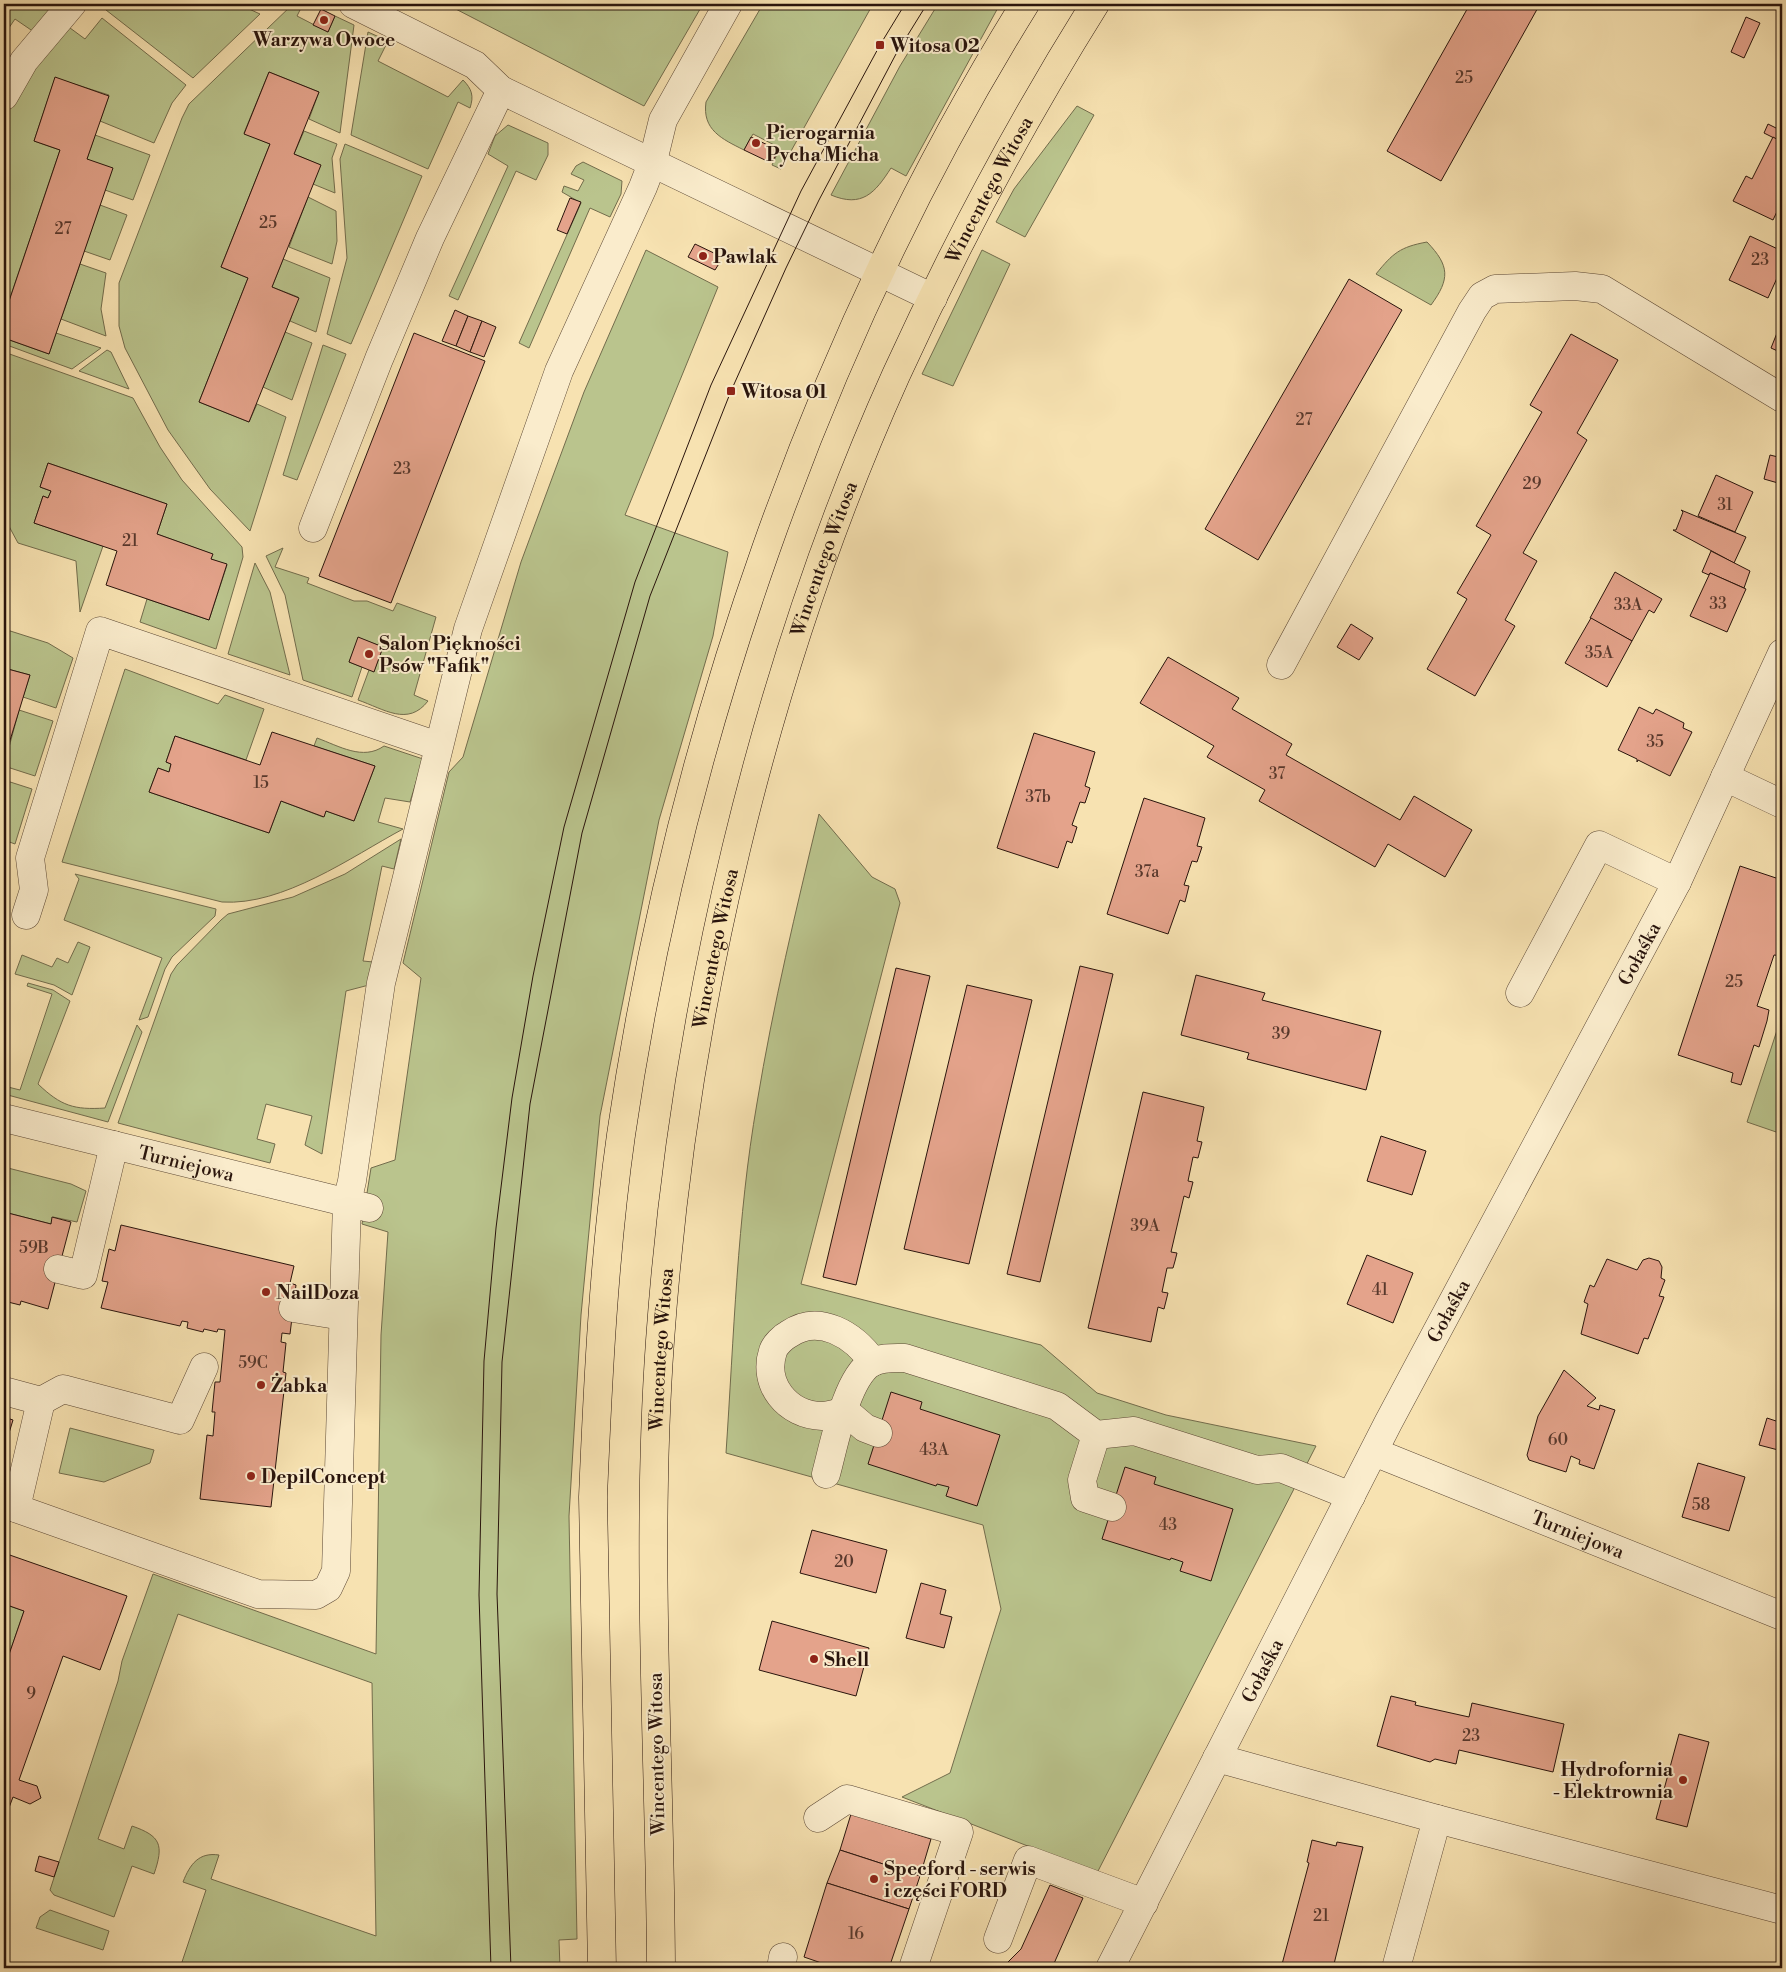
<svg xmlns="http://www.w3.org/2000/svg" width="1786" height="1972" viewBox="0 0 1786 1972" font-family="'Libre Bodoni',serif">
<rect width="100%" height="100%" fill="#f7e2b1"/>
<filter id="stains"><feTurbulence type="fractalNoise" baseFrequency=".004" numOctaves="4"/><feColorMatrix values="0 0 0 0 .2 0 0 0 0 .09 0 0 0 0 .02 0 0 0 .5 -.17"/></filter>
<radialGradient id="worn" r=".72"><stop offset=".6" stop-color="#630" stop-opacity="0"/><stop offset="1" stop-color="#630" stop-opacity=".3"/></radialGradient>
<g fill="#bac48d" stroke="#726c4c">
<polygon points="111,4 238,4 260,14 193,78 106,10"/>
<polygon points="293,4 303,4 297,16 328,32 335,16 354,25 340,133 309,119 319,92 269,72 244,133 270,144 221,267 248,278 199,402 249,422 257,404 286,417 250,531 210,489 168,430 125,348 119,326 119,283 182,118 189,104"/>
<polygon points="446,4 703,4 644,106"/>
<path d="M 763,4 L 873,4 L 781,169 L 772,165 L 780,148 L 753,134 L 744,150 C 722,139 702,130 706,102 Z"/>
<path d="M 938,4 L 1000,4 L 906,176 L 891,168 C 875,193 862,208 831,195 L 900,66 Z"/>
<polygon points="4,5 12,9 53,7 34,32 15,19 4,35"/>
<polygon points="102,18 186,85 172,103 154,143 100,121 109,95 55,78 34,141 60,150 4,316 4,119 38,61 66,25 85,39"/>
<path d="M 368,32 L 388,41 L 378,61 L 448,97 L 463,80 C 472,89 474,96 470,108 L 458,102 L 428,169 L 351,135 Z"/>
<polygon points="1077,106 1094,115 1025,237 996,222 1014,189"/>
<polygon points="508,125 548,143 548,155 536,180 516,171 458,300 449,296 508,166 488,154 495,136"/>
<polygon points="304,131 337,144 332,158 335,193 313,184 320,165 294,154"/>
<polygon points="95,135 150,155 133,200 105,190 87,159"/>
<polygon points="345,144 422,176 351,344 327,334 347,258 340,159"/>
<polygon points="583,162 622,181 621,194 610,217 590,208 529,348 519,343 581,203 562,192 564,186 578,191 584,180 571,174 576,166"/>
<polygon points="308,197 336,211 337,241 332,264 289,247"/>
<polygon points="100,205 127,215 110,260 84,251"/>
<path d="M 1427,242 C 1450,266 1450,279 1431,305 L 1376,274 C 1393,253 1400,247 1427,242 Z"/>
<path d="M 646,250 L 718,287 L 625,515 L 728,552 L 713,636 L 659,820 L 600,1116 L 581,1315 L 569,1516 L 577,1939 L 559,1940 L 560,1968 L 180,1968 L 206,1890 L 183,1882 C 190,1864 199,1852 219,1855 L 211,1879 L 376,1936 L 372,1683 L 178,1614 L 98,1839 L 124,1849 L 132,1826 C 161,1836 164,1845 154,1874 L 132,1866 L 114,1917 L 54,1895 L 50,1890 L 118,1681 L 122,1661 L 153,1574 L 376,1654 L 381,1335 L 388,1232 L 362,1224 L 371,1168 L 395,1160 L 421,978 L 403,963 L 449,772 L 463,757 L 521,562 L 584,392 Z"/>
<polygon points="982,250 1010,264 953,386 922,374"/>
<polygon points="283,259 330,278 316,332 290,321 298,297 272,287"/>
<polygon points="80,264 106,273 101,309 106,336 61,319"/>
<polygon points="285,332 312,343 292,400 263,387"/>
<polygon points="56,333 101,348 72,369 4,344 4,338 49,354"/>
<polygon points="323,345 346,354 297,480 283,475"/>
<polygon points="107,350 111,352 129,389 79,371"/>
<polygon points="4,352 133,398 160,447 182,480 242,547 243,557 216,649 140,622 147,599 209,620 227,565 211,559 212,554 157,534 167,504 48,463 40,487 51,491 48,498 43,496 34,523 103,546 80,612 76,561 18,543 4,517"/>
<path d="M 283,548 L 275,567 L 309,578 L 307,583 L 354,601 L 367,601 L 393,611 L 397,603 L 436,617 L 414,695 L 428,701 C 408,727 384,709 358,700 L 369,670 L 374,671 L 383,647 L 359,638 L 349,662 L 362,667 L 352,697 L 303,680 L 285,595 L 266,556 Z"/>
<polygon points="255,563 270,592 290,675 228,654"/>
<polygon points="4,629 48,643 73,658 56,708 23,697 30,675 4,668"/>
<path d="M 125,669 L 218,704 L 225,695 L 264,709 L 246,760 L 175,736 L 166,762 L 171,764 L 169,772 L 158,768 L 149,792 L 269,833 L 281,801 L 323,817 L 326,811 L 354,821 L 375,766 L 314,746 L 317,738 C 339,746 363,761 384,746 L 423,759 L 410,802 L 385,798 L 378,822 L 403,829 C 351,857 283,906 222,902 L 62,862 Z"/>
<polygon points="19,710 53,721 35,776 4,766"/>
<polygon points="4,780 32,789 15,844 4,840"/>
<path d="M 819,814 L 872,877 L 895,889 L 900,903 L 801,1284 L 1041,1345 L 1097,1393 L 1166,1415 L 1316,1446 L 1097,1873 L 902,1797 L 950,1773 L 1001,1609 L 983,1525 L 726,1453 C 734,1336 737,1218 757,1103 C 773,1005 796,910 819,814 Z"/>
<polygon points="401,839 394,869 382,866 363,961 373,962 369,985 346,991 322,1154 305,1145 312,1116 266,1104 257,1139 275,1144 270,1163 118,1123 171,974 177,965 221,920 228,914 293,897 345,874"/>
<polygon points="75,874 216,909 215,916 172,957 165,969 148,1017 139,1020 162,958 64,920 79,879"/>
<polygon points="78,942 90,947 72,995 54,985 15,974 22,955 52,967 57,958 68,963"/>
<path d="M 28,983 L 53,990 L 70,1001 L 38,1084 C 61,1106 74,1110 105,1108 L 137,1025 L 142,1032 L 108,1122 L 4,1094 L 4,1086 L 20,1090 L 52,994 L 27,986 Z"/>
<polygon points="1782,1015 1782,1134 1747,1122"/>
<polygon points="4,1167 71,1184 86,1191 77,1222 53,1217 51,1224 4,1212"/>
<polygon points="70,1428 154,1450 150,1463 104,1482 59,1473"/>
<polygon points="4,1604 24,1611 4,1669"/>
<polygon points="50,1910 109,1931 103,1950 36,1928 40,1917"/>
</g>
<g fill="#e4a38b" stroke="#29140c">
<polygon points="1470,4 1540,4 1441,181 1387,151"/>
<polygon points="321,9 335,16 328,32 313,25"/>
<polygon points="1746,17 1760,23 1744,58 1731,52"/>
<polygon points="269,72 319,92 294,154 321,165 272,287 299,298 249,422 199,402 248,278 221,267 270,144 244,134"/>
<polygon points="55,77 109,96 87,159 113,168 49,354 4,338 4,316 60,150 34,141"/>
<polygon points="1768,124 1782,131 1782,142 1764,133"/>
<polygon points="751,137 778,150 774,159 767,161 744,150"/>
<polygon points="1773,137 1782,142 1782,201 1773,220 1733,201 1746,176 1752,179"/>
<polygon points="570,198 581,202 567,234 557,230"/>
<polygon points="1750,236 1782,251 1782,267 1768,298 1729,280"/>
<polygon points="695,244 718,255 720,262 715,270 688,257"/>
<polygon points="1349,279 1402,310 1258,560 1205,529"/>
<polygon points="455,310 468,316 456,346 442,341"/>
<polygon points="468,316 482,321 470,352 456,346"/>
<polygon points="482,321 496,327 484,357 470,352"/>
<polygon points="1781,323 1782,323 1782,353 1771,348"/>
<polygon points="414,333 485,361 391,603 319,576"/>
<polygon points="1571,334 1618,360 1577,433 1587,440 1523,553 1537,561 1505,620 1515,626 1475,696 1427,669 1467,599 1457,593 1491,535 1476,526 1542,412 1530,405"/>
<polygon points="1770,455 1782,458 1782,470 1778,483 1764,479"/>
<polygon points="48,463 167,504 157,534 213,554 211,559 227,564 209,620 106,585 117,551 34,523 43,496 48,498 51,491 40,487"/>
<polygon points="1716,475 1753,492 1735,532 1698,516"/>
<polygon points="1681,510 1746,537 1734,563 1673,530 1676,530 1683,512"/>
<polygon points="1711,551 1750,571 1744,588 1710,573 1709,575 1702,572"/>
<polygon points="1615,572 1662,599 1654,613 1649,610 1632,641 1590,618"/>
<polygon points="1710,573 1746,589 1727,632 1690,616"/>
<polygon points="1591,618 1632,641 1607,687 1565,663"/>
<polygon points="1351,624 1373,638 1359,660 1337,647"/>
<polygon points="358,637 383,647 374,672 349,662"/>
<polygon points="1168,657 1239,698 1232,709 1292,744 1286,755 1400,820 1414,796 1472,830 1445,877 1388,844 1375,867 1259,801 1265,790 1207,757 1214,746 1140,703"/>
<polygon points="4,668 30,675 4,760"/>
<polygon points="1639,707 1653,714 1656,709 1684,723 1683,728 1692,732 1670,776 1638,760 1637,762 1637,759 1618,750"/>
<polygon points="272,732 375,766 354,821 326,811 324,817 281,801 269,833 149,792 158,768 169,772 171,764 166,762 175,736 260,765"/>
<polygon points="1034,733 1095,752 1085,786 1090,788 1085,803 1080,802 1072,825 1077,827 1072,843 1067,841 1058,868 997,848"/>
<polygon points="1144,798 1205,818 1197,846 1202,847 1197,862 1192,861 1184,885 1189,886 1185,902 1180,900 1168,934 1107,914"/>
<polygon points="1740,866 1782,880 1782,956 1774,955 1757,1006 1769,1010 1767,1021 1759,1047 1754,1045 1741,1085 1731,1082 1733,1073 1678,1055"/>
<polygon points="1080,966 1113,974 1040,1282 1007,1274"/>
<polygon points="896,968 930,976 856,1285 823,1277"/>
<polygon points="1196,975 1265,993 1262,1000 1381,1031 1366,1090 1247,1059 1249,1053 1181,1035"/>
<polygon points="967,985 1032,1000 969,1264 904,1249"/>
<polygon points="1143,1092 1204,1107 1197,1141 1202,1142 1198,1158 1193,1157 1188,1181 1193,1182 1189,1198 1184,1196 1171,1252 1177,1253 1175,1261 1173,1268 1167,1268 1162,1292 1168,1293 1164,1309 1158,1307 1151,1342 1088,1328"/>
<polygon points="1381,1136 1426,1151 1412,1195 1367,1181"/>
<polygon points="4,1212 51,1224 52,1217 71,1222 48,1309 21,1301 20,1305 4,1301"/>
<polygon points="121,1225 294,1266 290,1283 296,1285 290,1334 282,1333 281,1342 286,1343 283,1372 286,1373 271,1507 200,1499 207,1435 213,1436 215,1412 212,1412 215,1382 220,1382 225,1330 218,1329 217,1332 204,1329 203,1332 187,1328 188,1322 182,1321 180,1326 101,1308 108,1282 102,1281 109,1249 115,1251"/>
<polygon points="1367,1255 1413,1273 1393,1323 1347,1304"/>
<polygon points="1649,1258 1659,1261 1662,1267 1661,1278 1665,1280 1659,1296 1664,1297 1648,1339 1644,1338 1638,1354 1581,1334 1588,1304 1584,1302 1590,1285 1594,1287 1607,1259 1637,1270 1643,1260"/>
<polygon points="1564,1370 1596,1398 1587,1406 1599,1410 1600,1405 1615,1410 1594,1469 1579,1464 1580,1460 1571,1456 1566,1472 1529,1460 1527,1455 1538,1416"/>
<polygon points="891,1392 922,1402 920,1409 1000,1435 977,1506 946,1496 949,1487 937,1484 936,1486 868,1464"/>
<polygon points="4,1417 13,1420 9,1433 4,1431"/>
<polygon points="1767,1418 1782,1423 1782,1451 1759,1445"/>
<polygon points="1698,1463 1745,1477 1729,1531 1682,1517"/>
<polygon points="1125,1467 1156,1477 1154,1484 1233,1509 1211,1581 1180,1571 1183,1562 1171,1558 1170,1560 1102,1539"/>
<polygon points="812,1530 887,1550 876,1593 800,1573"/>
<polygon points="4,1553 127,1596 100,1670 63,1656 19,1780 37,1786 41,1798 30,1804 13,1797 4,1821 4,1669 24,1611 4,1604"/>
<polygon points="921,1583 946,1590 940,1614 952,1617 944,1648 906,1638"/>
<polygon points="772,1621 869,1648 856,1696 759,1670"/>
<polygon points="1391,1696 1416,1702 1415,1705 1469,1717 1472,1703 1564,1724 1553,1772 1459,1750 1456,1764 1435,1759 1430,1762 1377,1746"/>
<polygon points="1679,1734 1709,1742 1687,1827 1656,1819"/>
<polygon points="851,1814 931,1839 920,1876 840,1850"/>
<polygon points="1312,1840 1336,1846 1337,1842 1363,1847 1333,1968 1281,1968 1309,1863 1307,1862"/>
<polygon points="840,1850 920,1876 909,1909 827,1883"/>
<polygon points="39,1856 59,1862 54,1877 35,1871"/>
<polygon points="827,1883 909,1909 889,1968 836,1968 804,1957"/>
<polygon points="1050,1885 1083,1898 1052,1968 957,1968 958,1964 1006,1964 1021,1949"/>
</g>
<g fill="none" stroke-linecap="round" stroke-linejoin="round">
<g stroke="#5c4835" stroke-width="29">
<g id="minor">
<polyline points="353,4 475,65 501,90 933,298"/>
<polyline points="4,96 24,61 72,4"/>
<polyline points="313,528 379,359 430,238 501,90"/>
<polyline points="1281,665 1472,311 1482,296 1495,289 1575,286 1602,289 1782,398"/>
<polyline points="1725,777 1782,804"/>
<polyline points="26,915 34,890 30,858 100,631 438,746"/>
<polyline points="1520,993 1599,845 1677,882"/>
<path id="s1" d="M 4,1118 L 369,1208"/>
<polyline points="58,1269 83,1275 114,1145"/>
<polyline points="293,1308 343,1316"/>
<path d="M 873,1362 C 854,1335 819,1313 789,1334 C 783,1337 775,1345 773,1351 C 762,1384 787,1415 822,1416 C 829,1416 837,1413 845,1411 L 865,1428 L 878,1433"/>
<polyline points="4,1391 41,1401 63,1389 180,1420 204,1367"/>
<polyline points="1096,1435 1082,1480 1085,1498 1112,1507"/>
<path id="s2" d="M 1374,1452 L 1782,1616"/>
<path d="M 826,1474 C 834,1445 846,1379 871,1363 C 881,1357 894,1358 905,1358 L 1057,1406 L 1096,1435 L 1134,1431 L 1257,1470 L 1281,1468 L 1351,1496"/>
<polyline points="4,1504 258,1594 316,1595 328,1588 336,1571 347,1202 352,1181 381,983 468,629 559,371 643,187 653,161 663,120 728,4"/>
<polyline points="16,1508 41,1401"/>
<polyline points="1217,1758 1437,1819 1782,1910"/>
<polyline points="818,1818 847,1799 959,1832 913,1968"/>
<polyline points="998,1939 1028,1860 1144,1903"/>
<polyline points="781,1968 783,1957"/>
<path id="s3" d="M 1110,1968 L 1388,1423 L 1677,882 L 1782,653"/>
<polyline points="1396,1968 1437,1819"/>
</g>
</g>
<g stroke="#29140c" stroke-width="29">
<g id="major">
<path d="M 602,1968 L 593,1497 C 598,1377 604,1255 621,1135 C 678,743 816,341 1025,4"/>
<path id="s4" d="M 661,1968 C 660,1759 645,1550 660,1341 C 683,1016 762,673 896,375 C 954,248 1021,122 1095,4"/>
</g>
</g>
<use href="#minor" stroke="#faeccc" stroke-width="28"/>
<use href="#major" stroke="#f7e2b1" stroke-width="28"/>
<g stroke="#29140c" stroke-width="1">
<polyline points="491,1968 479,1595 484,1361 496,1228 512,1098 533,976 564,827 635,582 711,385 801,191 880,45 905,4"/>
<polyline points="511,1968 497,1594 502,1362 530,1104 582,833 650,596 731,391 786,268 819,200 896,54 927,4"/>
</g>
</g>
<g fill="#8f2418" stroke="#faeccc" stroke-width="2">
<circle cx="324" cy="20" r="5"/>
<rect x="875" y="40" width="10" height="10" rx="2.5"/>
<circle cx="756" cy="143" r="5"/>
<circle cx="703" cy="256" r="5"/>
<rect x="726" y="386" width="10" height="10" rx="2.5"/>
<circle cx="369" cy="654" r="5"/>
<circle cx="266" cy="1292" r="5"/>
<circle cx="261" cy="1385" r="5"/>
<circle cx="251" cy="1476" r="5"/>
<circle cx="814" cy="1659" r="5"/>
<circle cx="1683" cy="1780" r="5"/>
<circle cx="874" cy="1879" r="5"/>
</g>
<g text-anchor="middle" stroke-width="4" stroke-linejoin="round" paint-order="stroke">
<g font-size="16" fill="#58382c">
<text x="1464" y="83">25</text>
<text x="268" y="228">25</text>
<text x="63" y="234">27</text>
<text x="1760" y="265">23</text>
<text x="1304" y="425">27</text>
<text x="402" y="474">23</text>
<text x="1532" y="489">29</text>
<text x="1725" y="510">31</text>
<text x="130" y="546">21</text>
<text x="1718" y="609">33</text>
<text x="1628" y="610">33A</text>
<text x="1599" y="658">35A</text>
<text x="1655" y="747">35</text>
<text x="1277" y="779">37</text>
<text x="261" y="788">15</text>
<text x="1038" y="802">37b</text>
<text x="1147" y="877">37a</text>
<text x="1734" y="987">25</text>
<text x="1281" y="1039">39</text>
<text x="1145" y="1231">39A</text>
<text x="34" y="1253">59B</text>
<text x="1380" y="1295">41</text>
<text x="253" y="1368">59C</text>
<text x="1558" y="1445">60</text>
<text x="934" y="1455">43A</text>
<text x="1701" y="1510">58</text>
<text x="1168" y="1530">43</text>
<text x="844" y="1567">20</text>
<text x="31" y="1699">9</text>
<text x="1471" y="1741">23</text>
<text x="1321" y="1921">21</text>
<text x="856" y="1939">16</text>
</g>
<g font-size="19" font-weight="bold" fill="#29140c" stroke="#faeccc" text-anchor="start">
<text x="324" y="46" text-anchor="middle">Warzywa Owoce</text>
<text x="890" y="52">Witosa 02</text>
<text x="766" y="139">Pierogarnia<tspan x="766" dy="22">Pycha Micha</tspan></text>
<text x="713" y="263">Pawlak</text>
<text x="741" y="398">Witosa 01</text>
<text x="379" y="650">Salon Piękności<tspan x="379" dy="22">Psów "Fafik"</tspan></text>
<text x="276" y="1299">NailDoza</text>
<text x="271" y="1392">Żabka</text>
<text x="261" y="1483">DepilConcept</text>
<text x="824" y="1666">Shell</text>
<text x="1673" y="1776" text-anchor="end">Hydrofornia<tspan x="1673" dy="22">- Elektrownia</tspan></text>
<text x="884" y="1875">Specford - serwis<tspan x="884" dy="22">i części FORD</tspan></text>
</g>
<g font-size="19" fill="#29140c" stroke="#faeccc">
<text dy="7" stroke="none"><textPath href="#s4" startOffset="1834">Wincentego Witosa</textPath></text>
<text dy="7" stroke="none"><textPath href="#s4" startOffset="1429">Wincentego Witosa</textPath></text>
<text dy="7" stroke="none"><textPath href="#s4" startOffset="1024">Wincentego Witosa</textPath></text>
<text dy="7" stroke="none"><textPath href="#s3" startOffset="1144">Gołaśka</textPath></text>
<text dy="7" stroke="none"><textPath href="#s1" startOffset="188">Turniejowa</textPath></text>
<text dy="7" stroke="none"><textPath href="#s3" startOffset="739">Gołaśka</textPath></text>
<text dy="7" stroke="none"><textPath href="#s4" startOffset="619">Wincentego Witosa</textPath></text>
<text dy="7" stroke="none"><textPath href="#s2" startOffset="220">Turniejowa</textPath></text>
<text dy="7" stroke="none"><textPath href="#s3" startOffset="334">Gołaśka</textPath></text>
<text transform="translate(656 1754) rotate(-91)" y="7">Wincentego Witosa</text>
</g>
</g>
<rect width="1786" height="1972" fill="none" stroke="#f7e2b1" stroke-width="20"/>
<rect x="5" y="5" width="1776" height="1962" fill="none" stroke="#29140c" stroke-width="2.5"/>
<rect x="10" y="10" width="1766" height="1952" fill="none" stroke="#29140c"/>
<rect width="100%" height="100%" filter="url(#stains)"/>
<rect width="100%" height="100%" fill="url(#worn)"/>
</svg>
